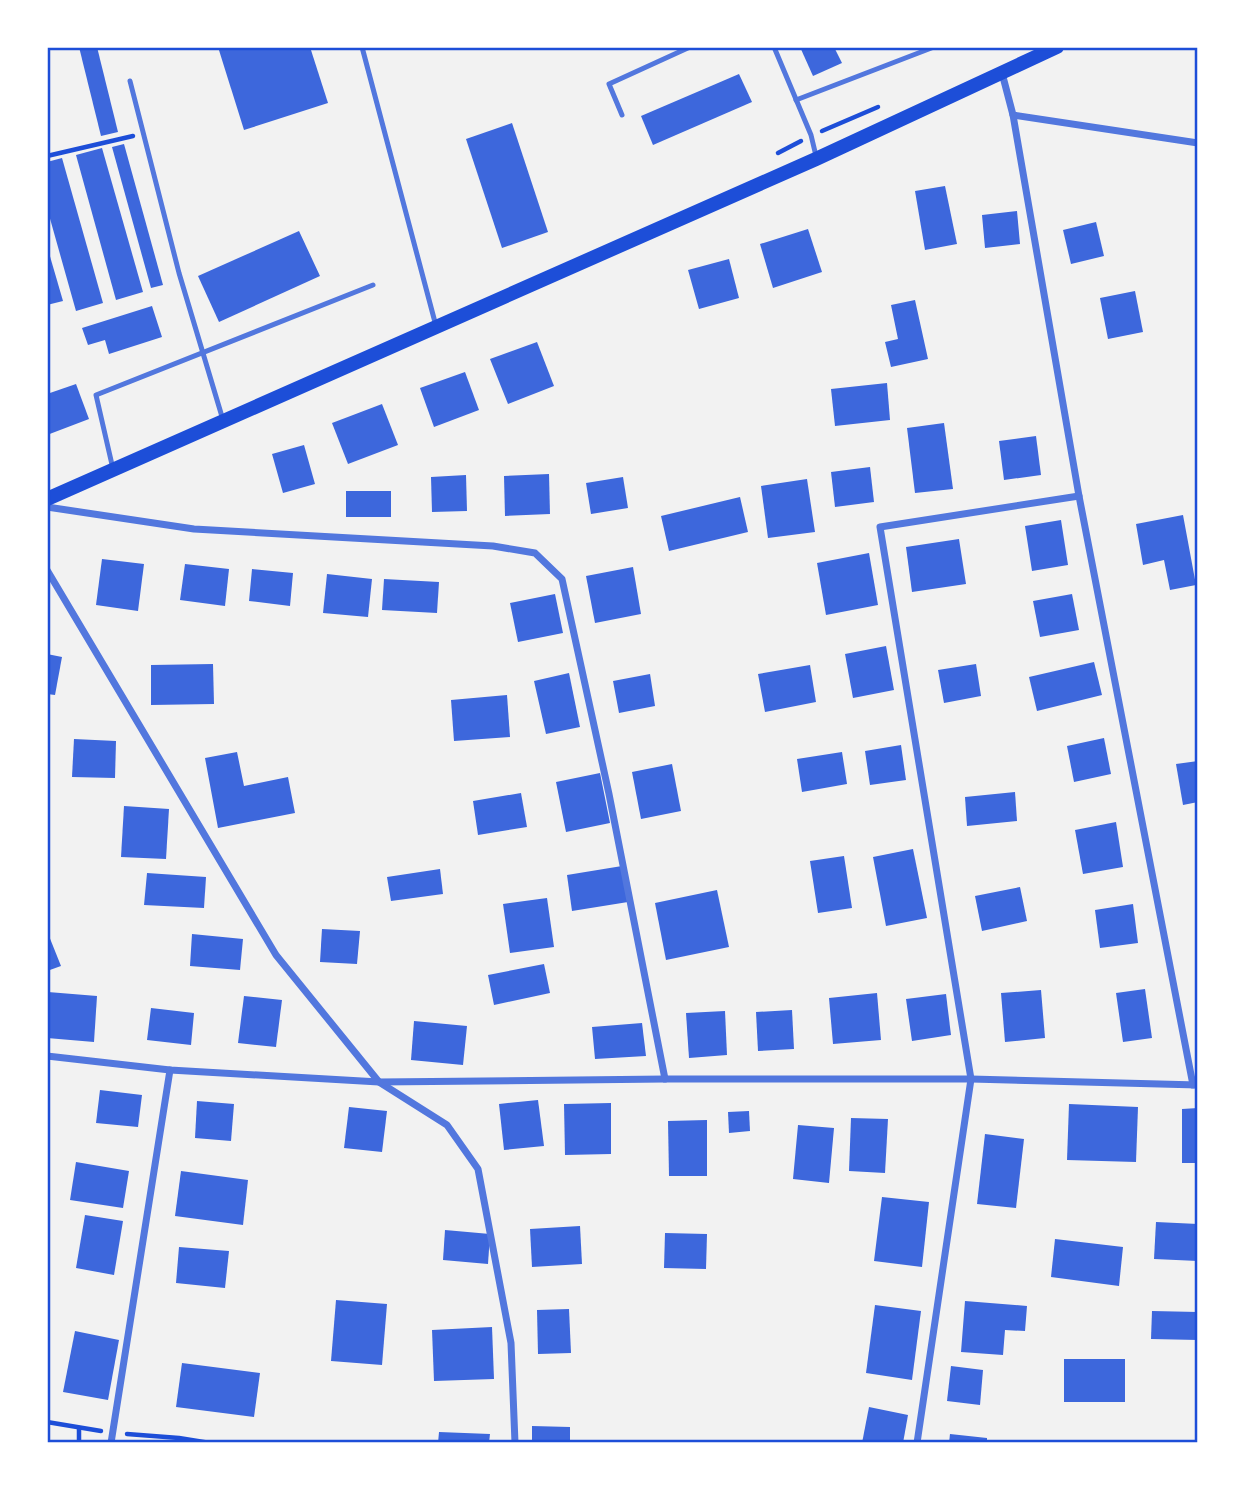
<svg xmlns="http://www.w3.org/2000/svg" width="1245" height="1490" viewBox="0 0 1245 1490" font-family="'Fira Sans Condensed',sans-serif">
<rect width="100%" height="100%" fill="#f2f2f2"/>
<g fill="#3d67dc">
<polygon points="79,47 97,47 118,132 101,136"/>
<polygon points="218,47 310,47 328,103 244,130"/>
<polygon points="800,47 834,47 842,63 813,76"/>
<polygon points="739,74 752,102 653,145 641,116"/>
<polygon points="512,123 548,232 502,248 466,139"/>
<polygon points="124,144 163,285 151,288 112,147"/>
<polygon points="102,148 143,292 116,300 76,155"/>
<polygon points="62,158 103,303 76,311 47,208 47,162"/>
<polygon points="945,186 957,244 925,250 915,191"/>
<polygon points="1017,211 1020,244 985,248 982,215"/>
<polygon points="1096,222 1104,256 1071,264 1063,230"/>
<polygon points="808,229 822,272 773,288 760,244"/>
<polygon points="299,231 320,276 219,322 198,276"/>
<polygon points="47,246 63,301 47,305"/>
<polygon points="729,259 739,298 699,309 688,270"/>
<polygon points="1135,291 1143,332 1108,339 1100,298"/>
<polygon points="915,300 928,359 891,367 885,342 898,339 891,305"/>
<polygon points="152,306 162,337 109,354 105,340 88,345 82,328"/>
<polygon points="537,342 554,386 508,404 490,359"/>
<polygon points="465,372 479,410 434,427 420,388"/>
<polygon points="887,383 890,420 835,426 831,389"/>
<polygon points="76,384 89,419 47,435 47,394"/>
<polygon points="382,404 398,445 348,464 332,423"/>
<polygon points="944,423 953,489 915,493 907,428"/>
<polygon points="1036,436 1041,475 1004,480 999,441"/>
<polygon points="304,445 315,484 283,493 272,454"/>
<polygon points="870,467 874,502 835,507 831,472"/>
<polygon points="549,474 550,514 505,516 504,476"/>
<polygon points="466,475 467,511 432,512 431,477"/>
<polygon points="623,477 628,508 591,514 586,483"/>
<polygon points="807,479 815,532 768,538 761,486"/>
<rect x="346" y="491" width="45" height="26"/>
<polygon points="740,497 748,532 669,551 661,516"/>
<polygon points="1183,515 1196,585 1170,590 1164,560 1143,565 1136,524"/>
<polygon points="1061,520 1068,565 1032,571 1025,526"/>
<polygon points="959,539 966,584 912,592 906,547"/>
<polygon points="869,553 878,605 826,615 817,563"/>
<polygon points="102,559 144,564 138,611 96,605"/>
<polygon points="185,564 229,569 225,606 180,600"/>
<polygon points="633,567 641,614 595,623 586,576"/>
<polygon points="252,569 293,573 290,606 249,601"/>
<polygon points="327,574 372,579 368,617 323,613"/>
<polygon points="384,579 439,582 437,613 382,610"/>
<polygon points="555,594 563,633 518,642 510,603"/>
<polygon points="1072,594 1079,630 1040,637 1033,601"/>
<polygon points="886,646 894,690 853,698 845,654"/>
<polygon points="47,654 62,657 55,695 47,694"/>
<polygon points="1094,662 1102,695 1037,711 1029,677"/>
<polygon points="213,664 214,704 151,705 151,665"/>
<polygon points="976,664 981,696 944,703 938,670"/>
<polygon points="810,665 816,702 765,712 758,674"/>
<polygon points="569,673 580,727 546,734 534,681"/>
<polygon points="650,674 655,706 619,713 613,681"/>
<polygon points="507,695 510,737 454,741 451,700"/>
<polygon points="1104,738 1111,774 1074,782 1067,746"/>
<polygon points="74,739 116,741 115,778 72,777"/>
<polygon points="901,745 906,780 870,785 865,751"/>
<polygon points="237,752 244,786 288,777 295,813 218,828 205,758"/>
<polygon points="842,752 847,784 802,792 797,759"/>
<polygon points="1198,761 1198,802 1183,805 1176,764"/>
<polygon points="672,764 681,811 641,819 632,772"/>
<polygon points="600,773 610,823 566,832 556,782"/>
<polygon points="1015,792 1017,821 967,826 965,797"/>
<polygon points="521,793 527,827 478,835 473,801"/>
<polygon points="124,806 169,809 166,859 121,857"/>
<polygon points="1116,822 1123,867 1083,874 1075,830"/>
<polygon points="913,849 927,918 886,926 873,857"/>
<polygon points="844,856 852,908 818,913 810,861"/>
<polygon points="622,866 628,902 572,911 567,875"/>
<polygon points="440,869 443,894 391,901 387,877"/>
<polygon points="147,873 206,877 204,908 144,905"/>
<polygon points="1020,887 1027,921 982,931 975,896"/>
<polygon points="717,890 729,947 666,960 655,903"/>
<polygon points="547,898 554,947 510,953 503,904"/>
<polygon points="1133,904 1138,943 1100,948 1095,910"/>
<polygon points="322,929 360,931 357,964 320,962"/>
<polygon points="47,931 61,966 47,971"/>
<polygon points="192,934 243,939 240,970 190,966"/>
<polygon points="544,964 550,993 494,1005 488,975"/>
<polygon points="1145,989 1152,1038 1123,1042 1116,993"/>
<polygon points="1041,990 1045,1038 1005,1042 1001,993"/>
<polygon points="48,992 97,996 94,1042 47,1038"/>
<polygon points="877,993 881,1040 833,1044 829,998"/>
<polygon points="946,994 951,1035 912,1041 906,999"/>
<polygon points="244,996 282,1000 276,1047 238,1043"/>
<polygon points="151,1008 194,1013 191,1045 147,1040"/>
<polygon points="792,1010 794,1049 758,1051 756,1012"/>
<polygon points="725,1011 727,1055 689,1058 686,1013"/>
<polygon points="414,1021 467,1026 463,1065 411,1060"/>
<polygon points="642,1023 646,1056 595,1059 592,1027"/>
<polygon points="100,1090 142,1095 138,1127 96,1123"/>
<polygon points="538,1100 544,1146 504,1150 499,1104"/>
<polygon points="197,1101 234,1104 231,1141 195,1138"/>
<polygon points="611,1103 611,1154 565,1155 564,1104"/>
<polygon points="1069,1104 1138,1107 1136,1162 1067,1160"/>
<polygon points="349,1107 387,1111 382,1152 344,1148"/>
<polygon points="1198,1108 1198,1163 1182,1163 1182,1109"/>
<polygon points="749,1111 750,1131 729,1133 728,1112"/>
<polygon points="851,1118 888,1119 885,1173 849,1171"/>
<polygon points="707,1120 707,1176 669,1176 668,1121"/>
<polygon points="798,1125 834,1128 829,1183 793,1179"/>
<polygon points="985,1134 1024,1139 1016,1208 977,1204"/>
<polygon points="76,1162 129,1171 123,1208 70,1200"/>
<polygon points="181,1171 248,1180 243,1225 175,1216"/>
<polygon points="882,1197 929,1202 922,1267 874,1261"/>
<polygon points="85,1215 123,1221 114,1275 76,1268"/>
<polygon points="1156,1222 1198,1224 1198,1261 1154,1259"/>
<polygon points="580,1226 582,1264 532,1267 530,1229"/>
<polygon points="445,1230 490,1234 488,1264 443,1260"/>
<polygon points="665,1233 707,1234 706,1269 664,1268"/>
<polygon points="1055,1239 1123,1247 1119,1286 1051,1277"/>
<polygon points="179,1247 229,1251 225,1288 176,1283"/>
<polygon points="336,1300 387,1304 382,1365 331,1361"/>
<polygon points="965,1301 1027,1306 1025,1331 1005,1330 1003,1355 961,1352"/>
<polygon points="875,1305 921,1311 912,1380 866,1373"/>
<polygon points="569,1309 571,1353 538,1354 537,1310"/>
<polygon points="1152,1311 1198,1312 1198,1340 1151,1339"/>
<polygon points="492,1327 494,1379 434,1381 432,1330"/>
<polygon points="75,1331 119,1340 108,1400 63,1392"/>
<rect x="1064" y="1359" width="61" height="43"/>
<polygon points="182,1363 260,1373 254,1417 176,1407"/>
<polygon points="951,1366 983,1370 980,1405 947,1401"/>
<polygon points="869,1407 908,1415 903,1443 862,1443"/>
<polygon points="532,1426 570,1427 570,1443 532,1443"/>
<polygon points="439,1432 490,1434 489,1443 438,1443"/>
<polygon points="950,1434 987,1438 987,1443 949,1443"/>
</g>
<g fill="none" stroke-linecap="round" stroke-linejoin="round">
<g stroke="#1d4ed8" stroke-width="4.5">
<polyline points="822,131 878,107"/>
<polyline points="778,153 801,141"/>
<polyline points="47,156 133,136"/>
<polyline points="47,1422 101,1431"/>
<polyline points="127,1434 179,1438 210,1443"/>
<polyline points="79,1443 79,1428"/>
</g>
<g stroke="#5277de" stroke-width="5">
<polyline points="362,47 436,326"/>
<polyline points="774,47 811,135 816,156"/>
<polyline points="130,81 179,273 223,420"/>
<polyline points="796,100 934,47"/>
<polyline points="622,115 609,84 690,47"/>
<polyline points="113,469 96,395 373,285"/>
</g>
<g stroke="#5277de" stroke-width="7">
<polyline points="1002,73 1013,115 1198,143"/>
<polyline points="1013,115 1079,496 1193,1085"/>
<polyline points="47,507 194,529 493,546 535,553 562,579 609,794 665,1079"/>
<polyline points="47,570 276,955 379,1082 447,1125 478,1169 511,1343 515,1443"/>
<polyline points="47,1056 170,1070 379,1082 665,1079 971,1079 1198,1085"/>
<polyline points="111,1443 170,1070"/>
<polyline points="917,1443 971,1079 880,527 1079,496"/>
</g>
<polyline stroke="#1d4ed8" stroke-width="14" points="47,499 816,159 1057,47"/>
</g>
<rect width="1245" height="1490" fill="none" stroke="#ffffff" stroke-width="98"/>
<rect x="49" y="49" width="1147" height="1392" fill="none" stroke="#1d4ed8" stroke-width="2.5"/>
</svg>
